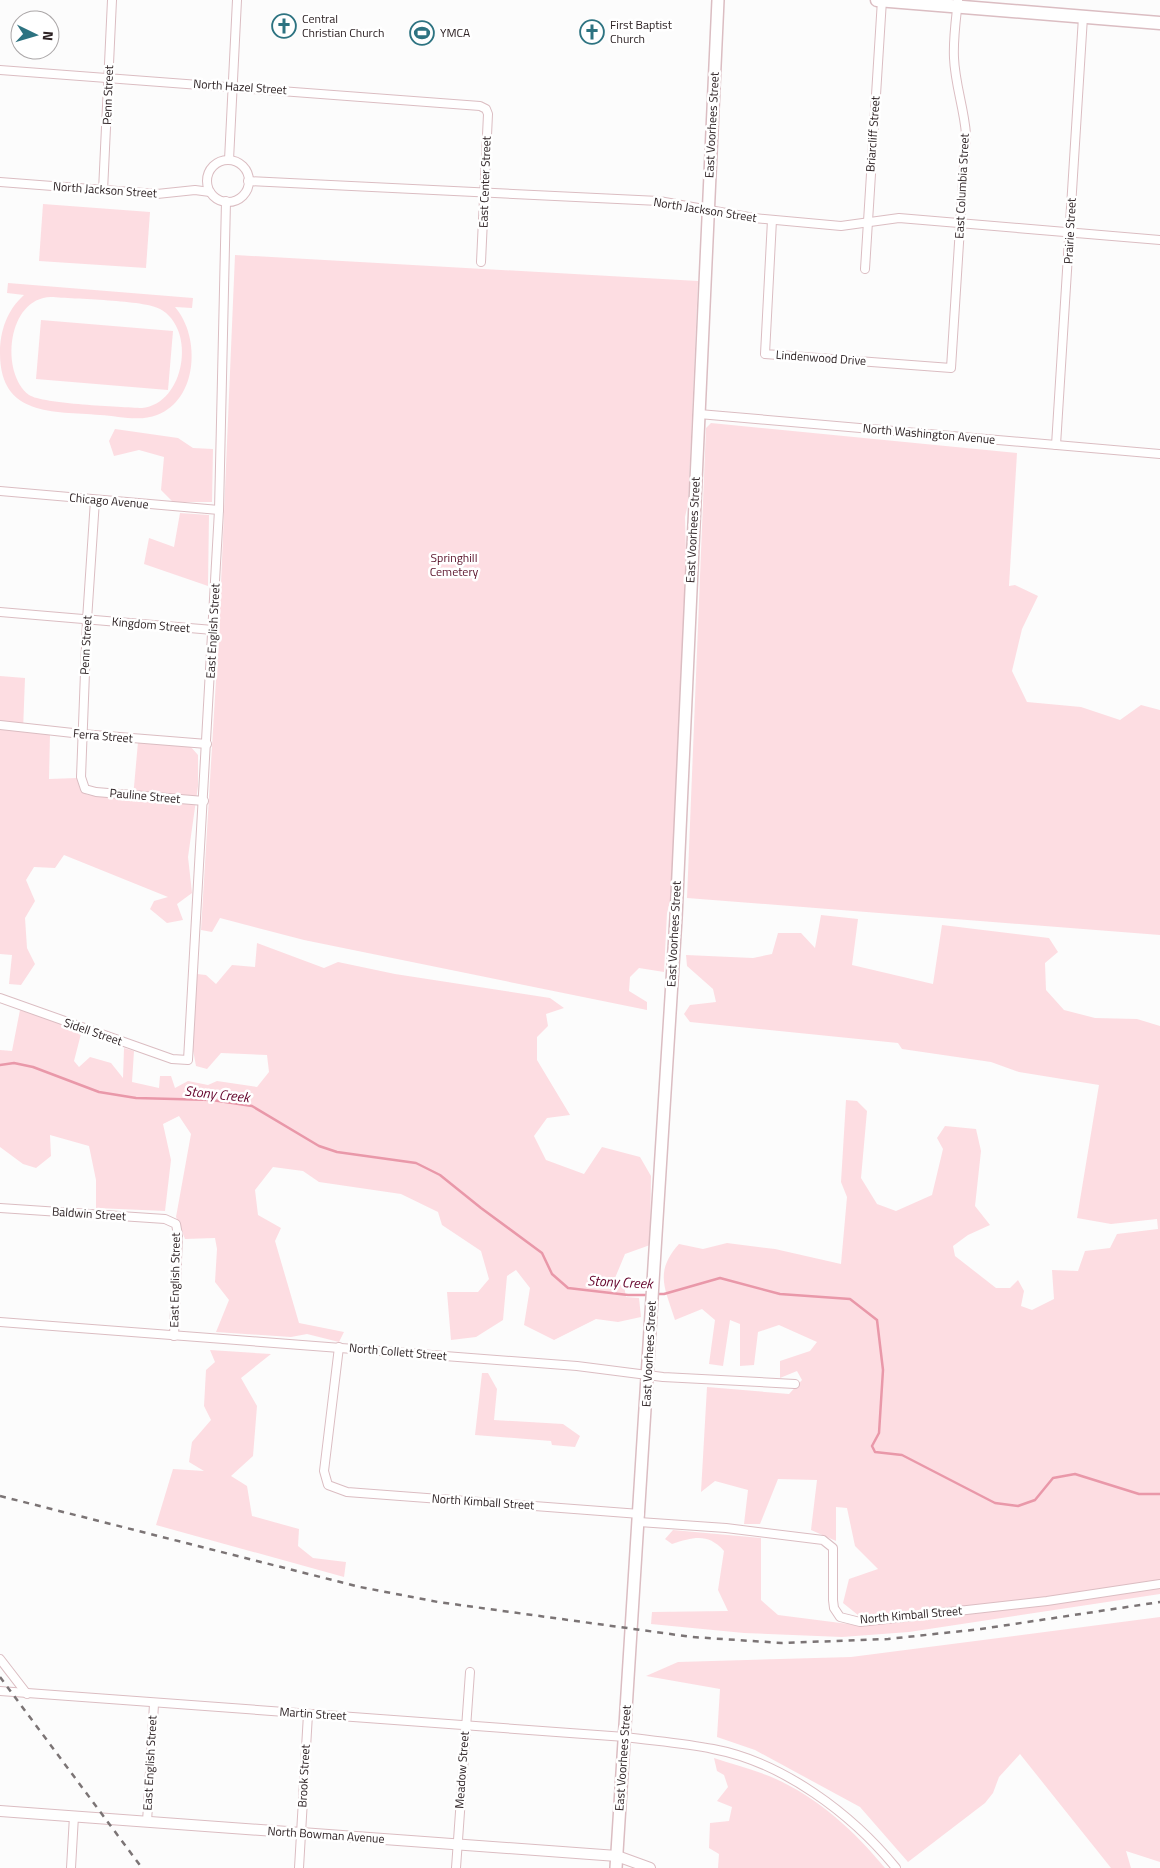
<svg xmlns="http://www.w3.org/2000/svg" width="1160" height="1868" viewBox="0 0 1160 1868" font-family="'Titillium Web',sans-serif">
<rect width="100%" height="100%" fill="#fcfcfc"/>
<g fill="#fddde2" fill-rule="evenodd">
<polygon points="43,204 150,212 146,268 39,261"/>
<polygon points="235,255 698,281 688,504 685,517 686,555 671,898 667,913 664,972 639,968 630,977 629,991 647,1002 647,1010 304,940 220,918 212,932 201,930 219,630"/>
<path d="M 8,283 L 193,298 L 192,308 L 175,307 C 201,337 198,400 157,415 C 140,422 118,416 100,415 C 53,411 0,417 0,353 C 0,331 7,310 24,295 L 7,293 ZM 51,297 C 73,299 145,300 160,309 C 197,329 185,404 142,408 C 121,407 43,404 29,395 C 0,373 7,298 51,297 Z"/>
<polygon points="41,320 173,331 168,390 36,379"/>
<polygon points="711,423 1017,453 1009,586 1015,585 1038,596 1022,629 1012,671 1027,702 1081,707 1120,720 1141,705 1160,710 1160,935 687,898 706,428"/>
<polygon points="115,429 178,438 193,448 213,449 212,502 173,502 161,490 164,457 139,450 114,456 109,441"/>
<polygon points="180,513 209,515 208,586 144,564 149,538 174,547"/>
<polygon points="0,676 25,678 23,731 50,734 49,779 77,778 87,795 133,798 138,742 190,746 198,755 198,786 188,857 192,893 177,904 183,920 167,923 150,909 154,901 168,897 64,855 55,868 34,867 26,880 35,901 25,918 27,948 35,964 21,985 9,984 12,955 0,954"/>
<path d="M 821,915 L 858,919 L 852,965 L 933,984 L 942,925 L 1049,938 L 1058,952 L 1045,963 L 1046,990 L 1064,1010 L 1095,1018 L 1137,1019 L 1160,1026 L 1160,1594 L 909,1632 L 842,1637 L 744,1633 L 651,1624 L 652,1612 L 728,1611 L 718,1590 L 724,1551 C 708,1533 694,1537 672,1544 L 665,1539 L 673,1530 L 761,1538 L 761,1600 L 778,1615 L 864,1626 L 858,1615 L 843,1603 L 849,1579 L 878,1569 L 855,1546 L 847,1508 L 836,1507 L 836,1541 L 811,1530 L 817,1480 L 778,1479 L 760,1524 L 744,1524 L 748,1490 L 715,1481 L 701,1492 L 707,1387 L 789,1394 L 802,1380 L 797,1371 L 780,1378 L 780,1361 L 810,1351 L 817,1342 L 779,1325 L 758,1332 L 754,1365 L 740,1366 L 740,1324 L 730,1320 L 723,1366 L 709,1364 L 715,1320 L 702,1309 L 675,1320 C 665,1288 654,1272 679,1244 L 703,1249 L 727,1243 L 775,1249 L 841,1264 L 847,1197 L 841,1182 L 846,1100 L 857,1101 L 867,1111 L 861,1178 L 877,1204 L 896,1211 L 932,1195 L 943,1149 L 937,1138 L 945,1126 L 976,1129 L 981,1151 L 975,1206 L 990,1225 L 968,1235 L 953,1246 L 955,1256 L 996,1288 L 1010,1288 L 1018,1280 L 1024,1291 L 1021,1306 L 1032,1310 L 1054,1299 L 1052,1270 L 1078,1271 L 1085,1251 L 1110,1248 L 1117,1234 L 1158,1229 L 1157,1219 L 1111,1224 L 1077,1218 L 1099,1085 L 1019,1072 L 991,1062 L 902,1049 L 898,1043 L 690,1022 L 684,1014 L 690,1005 L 716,1002 L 713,989 L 687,966 L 686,955 L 753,958 L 772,954 L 778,933 L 801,933 L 815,948 Z"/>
<polygon points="257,943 324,968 338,962 395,974 550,998 564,1008 546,1014 548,1026 537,1037 537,1060 570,1115 547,1118 534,1136 546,1160 584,1174 602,1147 640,1157 651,1176 650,1245 625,1254 615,1278 623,1280 626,1297 639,1298 641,1317 618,1322 596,1319 554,1340 524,1325 530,1288 516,1270 507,1276 503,1320 476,1337 451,1340 447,1292 478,1292 489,1279 481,1251 442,1225 438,1212 401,1194 319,1182 303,1171 273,1167 255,1190 258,1215 281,1228 275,1241 299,1323 344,1332 339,1342 307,1334 291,1337 216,1332 229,1300 215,1282 217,1249 215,1238 185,1239 176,1217 191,1134 179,1116 163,1124 171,1160 165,1211 96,1208 96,1180 89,1146 50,1135 51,1156 36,1168 23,1164 0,1147 0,1050 12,1051 20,1010 82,1030 74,1061 79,1067 90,1057 111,1063 123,1078 124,1048 134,1051 132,1082 159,1088 160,1076 171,1076 175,1088 188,1081 208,1085 217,1081 257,1087 269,1072 267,1055 221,1053 207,1069 196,1066 193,1050 197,974 206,975 216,984 232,965 255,967"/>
<polygon points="210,1350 271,1354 241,1378 257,1406 253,1456 231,1476 247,1486 252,1516 299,1529 298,1546 313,1558 346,1562 344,1577 156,1525 173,1469 204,1471 189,1462 192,1442 211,1420 204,1406 206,1370 215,1362"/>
<polygon points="482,1373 488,1373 497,1389 494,1420 563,1424 580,1436 575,1447 552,1445 551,1441 475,1435"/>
<polygon points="1160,1617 1160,1862 1126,1851 1131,1868 1111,1868 1020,1754 999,1777 993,1793 985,1803 908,1862 860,1807 755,1750 717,1737 720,1689 646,1676 678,1662 851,1657"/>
<path d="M 714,1758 C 732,1764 751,1769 769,1776 C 815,1795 854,1830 885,1868 L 718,1868 L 719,1854 L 709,1848 L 710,1823 L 729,1821 L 732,1807 L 717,1801 L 728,1787 L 724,1775 L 717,1771 Z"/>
</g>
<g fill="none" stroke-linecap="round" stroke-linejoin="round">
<g stroke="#e998a9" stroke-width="2.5">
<polyline points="0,1065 14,1063 33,1067 99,1092 136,1098 212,1100 252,1106 319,1146 337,1152 416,1163 440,1175 481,1208 542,1253 552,1274 568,1288 628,1295 648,1295"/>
<polyline points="656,1294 664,1294 720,1278 780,1294 850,1299 877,1320 883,1370 879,1433 872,1446 875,1452 902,1455 995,1503 1018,1506 1035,1500 1053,1478 1075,1474 1139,1494 1160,1494"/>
</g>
<g stroke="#dbbdc2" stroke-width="10">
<g id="minor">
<polyline points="0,70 480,106 486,109 488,114 481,262"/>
<polyline points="229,160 237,0"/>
<circle cx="228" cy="181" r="21"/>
<polyline points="248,181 659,201 754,218 841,226 899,218 1160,240"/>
<polyline points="0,182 157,194 195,190 210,192"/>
<polyline points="103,191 112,0"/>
<path d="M 772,220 L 765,354 L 951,368 L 966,134 C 964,108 955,84 954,58 C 953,39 956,19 958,0"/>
<polyline points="865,269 882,0"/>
<polyline points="699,414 1160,454"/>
<polyline points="1056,445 1083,17"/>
<polyline points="0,491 219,510"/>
<polyline points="95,500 87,620 81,777 85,789 96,792 204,801"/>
<polyline points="0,612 213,630"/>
<polyline points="0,725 82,734 207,744"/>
<polyline points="0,998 172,1059 188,1060 219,510 226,201"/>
<polyline points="0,1208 165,1219 176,1224 178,1235 174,1336"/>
<polyline points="0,1322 577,1366 663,1377 795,1384"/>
<polyline points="339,1347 324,1471 328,1485 347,1492 640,1514"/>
<polyline points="639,1522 726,1528 823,1540 833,1548 833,1600 834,1608 840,1617 860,1622 1047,1601 1160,1584"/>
<polyline points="0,1659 27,1694"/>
<path d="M 0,1691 L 625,1737 C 654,1741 684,1743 713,1749 C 783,1762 852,1814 896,1868"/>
<polyline points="147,1822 154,1704"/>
<polyline points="71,1868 74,1816"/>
<polyline points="299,1868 308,1714"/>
<polyline points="456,1868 470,1672"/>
</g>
</g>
<g stroke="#dbbdc2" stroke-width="12">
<polyline id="tertiary" points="0,1811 617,1856 650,1868"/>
</g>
<g stroke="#dbbdc2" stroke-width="14">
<polyline id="secondary" points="616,1868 676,918 718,0"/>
</g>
<g stroke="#dbbdc2" stroke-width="15">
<polyline id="primary" points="877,0 1160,23"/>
</g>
<use href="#minor" stroke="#fff" stroke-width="8"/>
<use href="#tertiary" stroke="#fff" stroke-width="10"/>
<use href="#secondary" stroke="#fff" stroke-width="11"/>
<use href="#primary" stroke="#fff" stroke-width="12"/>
<g stroke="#7b7475" stroke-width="2.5" stroke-dasharray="6 6" stroke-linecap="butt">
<polyline points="0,1496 360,1587 438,1602 692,1637 782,1643 888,1639 981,1629 1160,1602"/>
<polyline points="0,1677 142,1868"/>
</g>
</g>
<defs>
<g id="church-ring" transform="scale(1.25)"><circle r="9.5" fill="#fff" stroke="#2d7381" stroke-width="1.5"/><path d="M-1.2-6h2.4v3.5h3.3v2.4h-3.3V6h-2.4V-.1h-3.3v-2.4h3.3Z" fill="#2d7381"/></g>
<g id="stadium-ring" transform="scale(1.25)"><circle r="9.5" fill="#fff" stroke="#2d7381" stroke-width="1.5"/><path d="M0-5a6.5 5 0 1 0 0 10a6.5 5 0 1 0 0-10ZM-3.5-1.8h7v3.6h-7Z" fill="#2d7381"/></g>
</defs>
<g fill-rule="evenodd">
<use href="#church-ring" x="284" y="26"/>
<use href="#church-ring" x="592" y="32"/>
<use href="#stadium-ring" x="422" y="33"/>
</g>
<g text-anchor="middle" stroke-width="5" stroke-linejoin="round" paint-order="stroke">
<g font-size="12" fill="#2e2325" stroke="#fff" text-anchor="start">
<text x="302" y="23">Central<tspan x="302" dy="14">Christian Church</tspan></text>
<text x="610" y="29">First Baptist<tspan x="610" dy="14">Church</tspan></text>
<text x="440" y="37">YMCA</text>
</g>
<g font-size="12" fill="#2e2325" stroke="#fff">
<text transform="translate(240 87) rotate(4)" y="4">North Hazel Street</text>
<text transform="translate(108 95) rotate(-88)" y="4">Penn Street</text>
<text transform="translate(712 125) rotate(-87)" y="4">East Voorhees Street</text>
<text transform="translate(873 134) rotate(-86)" y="4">Briarcliff Street</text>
<text transform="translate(485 182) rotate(-88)" y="4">East Center Street</text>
<text transform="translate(962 186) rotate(-87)" y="4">East Columbia Street</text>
<text transform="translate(105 190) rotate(4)" y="4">North Jackson Street</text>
<text transform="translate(705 210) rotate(9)" y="4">North Jackson Street</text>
<text transform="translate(1070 231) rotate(-87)" y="4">Prairie Street</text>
<text transform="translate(821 358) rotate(4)" y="4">Lindenwood Drive</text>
<text transform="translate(929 434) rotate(5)" y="4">North Washington Avenue</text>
<text transform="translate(109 501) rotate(5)" y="4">Chicago Avenue</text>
<text transform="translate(693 530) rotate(-87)" y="4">East Voorhees Street</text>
<text transform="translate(151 625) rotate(5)" y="4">Kingdom Street</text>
<text transform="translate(213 631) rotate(-87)" y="4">East English Street</text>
<text transform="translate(86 645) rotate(-87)" y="4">Penn Street</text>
<text transform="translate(103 736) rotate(5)" y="4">Ferra Street</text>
<text transform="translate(145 796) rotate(5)" y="4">Pauline Street</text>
<text transform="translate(674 934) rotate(-87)" y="4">East Voorhees Street</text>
<text transform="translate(93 1032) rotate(19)" y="4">Sidell Street</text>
<text transform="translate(89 1214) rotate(4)" y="4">Baldwin Street</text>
<text transform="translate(175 1280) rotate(-89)" y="4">East English Street</text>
<text transform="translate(398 1352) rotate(5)" y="4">North Collett Street</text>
<text transform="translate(649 1354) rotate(-87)" y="4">East Voorhees Street</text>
<text transform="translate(483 1502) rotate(4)" y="4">North Kimball Street</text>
<text transform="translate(911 1615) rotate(-5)" y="4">North Kimball Street</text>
<text transform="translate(313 1714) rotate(4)" y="4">Martin Street</text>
<text transform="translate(623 1758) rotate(-86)" y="4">East Voorhees Street</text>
<text transform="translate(150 1763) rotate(-87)" y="4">East English Street</text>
<text transform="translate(462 1770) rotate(-86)" y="4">Meadow Street</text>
<text transform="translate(304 1776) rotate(-87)" y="4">Brook Street</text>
<text transform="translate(326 1835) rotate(4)" y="4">North Bowman Avenue</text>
</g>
<g font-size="12" fill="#581129" stroke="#fff">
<text x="454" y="562">Springhill<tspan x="454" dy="14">Cemetery</tspan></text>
</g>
<g font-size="14" font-style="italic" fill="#630029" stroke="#fff">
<text transform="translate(217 1094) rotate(6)" y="5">Stony Creek</text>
<text transform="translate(620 1282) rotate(3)" y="5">Stony Creek</text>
</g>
</g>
<g transform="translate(35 35) rotate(95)"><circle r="24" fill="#ffffff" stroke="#aba7a8"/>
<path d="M0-4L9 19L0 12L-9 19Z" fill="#2d7381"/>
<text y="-8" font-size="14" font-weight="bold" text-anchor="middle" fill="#2e2325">N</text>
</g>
</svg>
